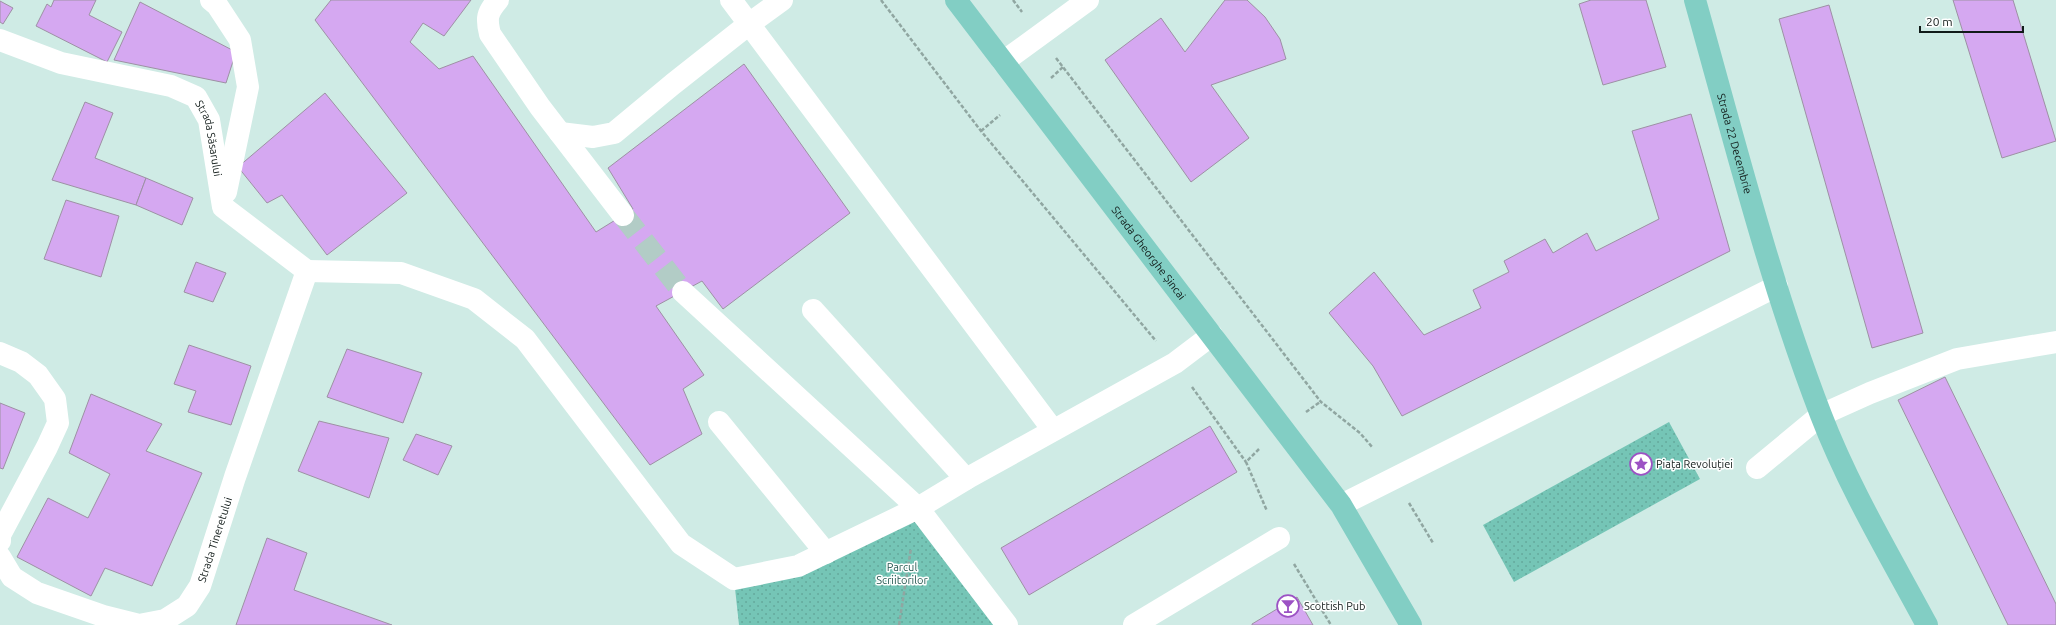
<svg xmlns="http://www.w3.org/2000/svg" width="2056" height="625" viewBox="0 0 2056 625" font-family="Ubuntu,sans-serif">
<defs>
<pattern id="park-dots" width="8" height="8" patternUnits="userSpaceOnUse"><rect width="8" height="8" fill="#75c5b6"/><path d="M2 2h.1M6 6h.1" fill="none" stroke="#64a99c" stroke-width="1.8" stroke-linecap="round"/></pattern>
</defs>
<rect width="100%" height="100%" fill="#cfebe5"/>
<g fill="url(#park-dots)">
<polygon points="1669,422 1700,479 1514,582 1483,525"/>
<polygon points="918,508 1007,625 739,625 734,579"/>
</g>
<g fill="#d5a8f1" stroke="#9d91a4">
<polygon points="54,0 96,0 89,15 122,32 107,62 36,26 47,4 51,7"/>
<polygon points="331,0 471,0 444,36 423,23 410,42 439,69 473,56 596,232 633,209 608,168 744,64 850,213 723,309 702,281 656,306 704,375 683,389 702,434 650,465 315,20"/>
<polygon points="1225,0 1247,0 1265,17 1280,39 1286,59 1211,85 1249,138 1191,182 1105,60 1161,18 1185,52"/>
<polygon points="1591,0 1646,0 1666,67 1603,85 1579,4"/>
<polygon points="1953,0 2013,0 2056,141 2002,158"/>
<polygon points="0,1 13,8 3,24 0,22"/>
<polygon points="140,2 236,52 226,83 114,60"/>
<polygon points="1829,5 1923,333 1872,348 1779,19"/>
<polygon points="325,93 407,193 327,255 282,195 267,203 238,167"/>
<polygon points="85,102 113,113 95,158 146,178 136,205 52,180"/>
<polygon points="1691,114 1730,251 1402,416 1373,366 1329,313 1374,272 1424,335 1481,308 1473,290 1509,272 1504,261 1545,239 1553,253 1587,233 1596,251 1659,219 1632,131"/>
<polygon points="146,178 193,198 182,225 136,205"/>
<polygon points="66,200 119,216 101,277 44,259"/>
<polygon points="196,262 226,273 213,302 184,292"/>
<polygon points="189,345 251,366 231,425 188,412 196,391 174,384"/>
<polygon points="347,349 422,373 403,423 327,397"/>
<polygon points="1945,377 2056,604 2056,625 2008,625 1898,400"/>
<polygon points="91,394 162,424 146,451 202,473 152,586 105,568 91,596 17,557 48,498 88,518 110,474 69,453"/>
<polygon points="0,403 25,413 3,469 0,468"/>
<polygon points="319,421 389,438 369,498 298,471"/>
<polygon points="1210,426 1237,472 1029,595 1001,548"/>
<polygon points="416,434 452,446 438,475 403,460"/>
<polygon points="267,538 307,553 294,590 392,625 236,625"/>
<polygon points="1297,597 1313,625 1252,625 1252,624"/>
</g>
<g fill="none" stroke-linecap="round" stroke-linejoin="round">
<polyline stroke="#b2ccc6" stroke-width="22" stroke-dasharray="22 11" stroke-linecap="butt" points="623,215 683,292"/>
<g stroke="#90a6a1" stroke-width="2.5" stroke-dasharray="4 2" stroke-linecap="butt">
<polyline points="881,0 981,131 1156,341"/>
<polyline points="1013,0 1022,12"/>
<polyline points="1056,58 1321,402 1360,433 1373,448"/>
<polyline points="1051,78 1063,67"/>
<polyline points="981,131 1000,115"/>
<polyline points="1192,387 1246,462"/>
<polyline points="1306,412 1320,402"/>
<polyline points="1259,449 1246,462 1267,511"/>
<polyline points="1409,503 1433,543"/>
<polyline points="1294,564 1331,625"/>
<polyline points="899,625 911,548"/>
</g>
<g stroke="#fff" stroke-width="22">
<polyline points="211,0 217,5 240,40 248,87 226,192"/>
<path d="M 498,0 C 487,13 486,18 490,34 L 540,107 L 623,215"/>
<polyline points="782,0 749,24 1053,430"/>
<path id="s1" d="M 0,40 L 61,63 L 171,86 L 196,97 L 209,120 L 223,207 L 307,271"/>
<polyline points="1003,62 1088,0"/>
<polyline points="560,133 593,137 614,133 673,84 749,24 731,0"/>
<polyline points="307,271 401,273 474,299 525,339 681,544 734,579 798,566 918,508 966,479 1175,363 1212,335"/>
<polyline points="683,292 918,508 1007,625"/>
<polyline points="813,310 966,479"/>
<polyline points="0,353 21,362 38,375 55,399 58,423 47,447 0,535 0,541"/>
<polyline points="719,422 826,553"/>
<polyline points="1757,468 1821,415 1870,393 1957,359 2056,342"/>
<polyline points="1341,505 1777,286"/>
<path id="s2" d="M 0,557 L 12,577 L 37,593 L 103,616 L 139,625 L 165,620 L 187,606 L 200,586 L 235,477 L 307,271"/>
<polyline points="1134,625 1279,538"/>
</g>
<g stroke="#82cec4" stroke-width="22">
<path id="s3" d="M 956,0 L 1341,505 L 1411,625"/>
<path id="s4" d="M 1695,0 C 1734,139 1769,280 1821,415 C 1849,488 1890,556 1927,625"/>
</g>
</g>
<defs>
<g id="sight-ring" transform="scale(1.15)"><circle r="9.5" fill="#fff" stroke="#9c52c4" stroke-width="1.5"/><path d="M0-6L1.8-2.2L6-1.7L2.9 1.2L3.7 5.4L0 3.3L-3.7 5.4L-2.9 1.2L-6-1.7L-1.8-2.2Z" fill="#9c52c4"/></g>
<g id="bar-ring" transform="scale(1.15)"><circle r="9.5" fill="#fff" stroke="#9c52c4" stroke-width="1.5"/><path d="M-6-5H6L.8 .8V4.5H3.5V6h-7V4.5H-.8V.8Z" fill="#9c52c4"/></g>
</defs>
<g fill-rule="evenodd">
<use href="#sight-ring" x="1641" y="464"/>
<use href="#bar-ring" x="1288" y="606"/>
</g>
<g text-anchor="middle" stroke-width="3" stroke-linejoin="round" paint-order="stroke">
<g font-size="11" fill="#111b19" stroke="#fff">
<text dy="4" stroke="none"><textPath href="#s1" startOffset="249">Strada Săsarului</textPath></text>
<text dy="4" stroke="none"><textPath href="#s4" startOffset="149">Strada 22 Decembrie</textPath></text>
<text dy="4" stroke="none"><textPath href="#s3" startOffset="318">Strada Gheorghe Șincai</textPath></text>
<text dy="4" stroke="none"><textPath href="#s2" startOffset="285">Strada Tineretului</textPath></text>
</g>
<g font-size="11" fill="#111b19" stroke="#fff" text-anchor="start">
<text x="1656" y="468">Piața Revoluției</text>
<text x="1304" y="610">Scottish Pub</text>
</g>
<g font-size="11" fill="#255850" stroke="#fff">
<text x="902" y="571">Parcul<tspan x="902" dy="13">Scriitorilor</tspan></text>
</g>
</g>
<path d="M1920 26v6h103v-6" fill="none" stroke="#111b19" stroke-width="2"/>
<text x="1926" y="26" font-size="12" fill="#111b19" stroke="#ffffff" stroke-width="3" paint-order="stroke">20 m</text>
</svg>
